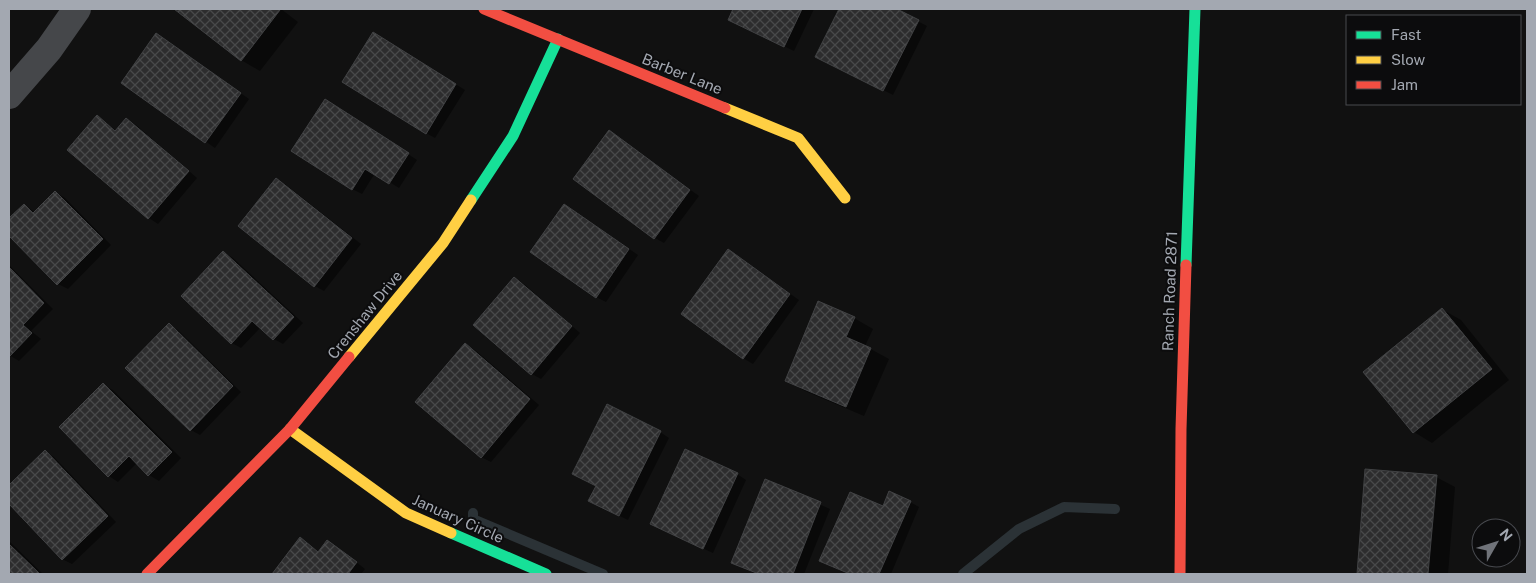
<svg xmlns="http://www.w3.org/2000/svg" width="1536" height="583" viewBox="0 0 1536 583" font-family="'Public Sans',sans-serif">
<defs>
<pattern id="building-cross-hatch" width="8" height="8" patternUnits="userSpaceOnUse" patternTransform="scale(1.25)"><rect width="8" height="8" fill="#2d2d2e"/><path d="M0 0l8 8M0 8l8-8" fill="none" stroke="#48494a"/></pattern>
</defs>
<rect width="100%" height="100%" fill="#111"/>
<g fill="#0007">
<polygon points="176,9 281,9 298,22 260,71 241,60"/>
<polygon points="735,9 814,9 794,51 730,20"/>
<polygon points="840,9 894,9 927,26 893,95 816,56"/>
<polygon points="382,39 465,90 435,138 426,133"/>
<polygon points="166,40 249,99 215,148 122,83"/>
<polygon points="335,106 417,160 399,188 375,173 362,194 352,189"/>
<polygon points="97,117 117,131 126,119 136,125 197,178 158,224 149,218"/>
<polygon points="609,132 699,196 664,243 655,238"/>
<polygon points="277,179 286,185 361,244 324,291 315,286"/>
<polygon points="55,192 65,198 111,245 68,289 58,284 9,234 9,220 24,205 35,212"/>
<polygon points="565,205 638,255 606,302 596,297"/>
<polygon points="728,250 799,300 753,364 743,358"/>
<polygon points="224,252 233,258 303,323 283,344 274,339 261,327 241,348 232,343"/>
<polygon points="9,265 53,309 31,331 41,339 19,361 9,355"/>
<polygon points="514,279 524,284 580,333 541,379 532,374"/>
<polygon points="1443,310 1461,320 1509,380 1432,443 1414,432"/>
<polygon points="854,318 873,329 865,346 889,359 864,416 805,391 786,380"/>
<polygon points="169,325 178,330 241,392 200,435 191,430"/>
<polygon points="465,345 475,350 539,405 491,462 481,457"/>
<polygon points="103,385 113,390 181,458 159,481 149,475 137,463 118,482 109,476 61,427"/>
<polygon points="660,432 669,438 628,520 599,506"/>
<polygon points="45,452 54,457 116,522 72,564 62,559 9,502 9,486"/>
<polygon points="1366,471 1436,477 1455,487 1448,574 1358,574"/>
<polygon points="737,474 746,480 713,553 661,529"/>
<polygon points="766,481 830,509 804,574 758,574 733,562"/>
<polygon points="910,502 919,507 891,574 849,574 821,561"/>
<polygon points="300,539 319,552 337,547 365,569 361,574 273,574"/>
<polygon points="9,541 43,574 9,574"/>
</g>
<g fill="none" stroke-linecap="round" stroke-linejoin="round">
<g stroke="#2b3236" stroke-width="10">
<polyline points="473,513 473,519 603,574"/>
<polyline points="963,574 1019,529 1064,507 1115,509"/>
</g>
</g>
<g fill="url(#building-cross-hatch)" stroke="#414244">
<polygon points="174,9 278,9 280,10 241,61"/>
<polygon points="733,9 802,9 784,47 728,20"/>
<polygon points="839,9 897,9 919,20 883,91 815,57"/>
<polygon points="373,32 456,84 426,134 342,82"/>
<polygon points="156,33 241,93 205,143 121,83"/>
<polygon points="325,99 409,153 389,184 365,169 352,190 291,151"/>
<polygon points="97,115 115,131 126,118 189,171 148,219 67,150"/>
<polygon points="609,130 690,190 654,239 573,179"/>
<polygon points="276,178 352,238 314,287 238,226"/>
<polygon points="55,191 103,239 57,285 9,236 9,218 24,204 33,213"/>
<polygon points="564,204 629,249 596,298 530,252"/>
<polygon points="728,249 790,294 743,359 681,314"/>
<polygon points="223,251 294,317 273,340 252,321 231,344 181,296"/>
<polygon points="9,267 44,303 23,325 32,333 9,357"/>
<polygon points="514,277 572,326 531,375 473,325"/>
<polygon points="818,301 855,317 846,337 871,348 846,407 785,381"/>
<polygon points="1442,308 1492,369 1413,433 1363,372"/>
<polygon points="169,323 233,386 190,431 125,368"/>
<polygon points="465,343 530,399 481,458 415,402"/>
<polygon points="103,383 172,452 148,476 129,456 108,477 59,427"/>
<polygon points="607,404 661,431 619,516 588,501 596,486 572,474"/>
<polygon points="685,449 738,473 703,549 650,524"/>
<polygon points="45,450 108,516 62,560 9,504 9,485"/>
<polygon points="1365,469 1437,475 1428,574 1357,574"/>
<polygon points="765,479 821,502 793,574 759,574 731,563"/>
<polygon points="889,491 911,501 879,574 850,574 819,561 850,492 883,506"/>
<polygon points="300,537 318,552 327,540 357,562 348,574 272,574"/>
<polygon points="9,544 40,574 9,574"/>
</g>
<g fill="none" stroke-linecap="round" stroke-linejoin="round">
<polyline stroke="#45474a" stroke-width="28" points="9,95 49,49 77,9"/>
<g stroke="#16e098" stroke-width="11">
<polyline points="471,200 513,136 558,39"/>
<polyline points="1186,265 1195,9"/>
<polyline points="451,533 546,574"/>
</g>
<g stroke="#ffcf43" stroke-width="11">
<polyline points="725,108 798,138 845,198"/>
<polyline points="349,357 443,243 471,200"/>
<polyline points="290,429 406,513 451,533"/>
</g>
<g stroke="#f24e42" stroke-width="11">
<polyline points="484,9 725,108"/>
<polyline points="147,574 290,429 349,357"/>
<polyline points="1180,574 1181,429 1186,265"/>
</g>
</g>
<g text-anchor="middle" stroke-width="4" stroke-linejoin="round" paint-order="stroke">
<g font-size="15" fill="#a3a8b1" stroke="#0c0c0d">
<text transform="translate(682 74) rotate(22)" y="5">Barber Lane</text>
<text transform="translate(1170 291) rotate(-88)" y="5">Ranch Road 2871</text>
<text transform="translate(365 315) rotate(-51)" y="5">Crenshaw Drive</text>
<text transform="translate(458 519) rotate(24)" y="5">January Circle</text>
</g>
</g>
<rect width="1536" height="583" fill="none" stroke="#a3a8b1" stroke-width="20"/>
<rect x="1346" y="15" width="175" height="90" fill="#0c0c0d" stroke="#484a4f"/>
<rect x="1356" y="31" width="25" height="8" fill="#16e098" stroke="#484a4f"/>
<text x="1391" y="40" font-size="15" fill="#a3a8b1">Fast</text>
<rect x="1356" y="56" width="25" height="8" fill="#ffcf43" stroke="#484a4f"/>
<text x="1391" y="65" font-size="15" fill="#a3a8b1">Slow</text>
<rect x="1356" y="81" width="25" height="8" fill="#f24e42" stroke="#484a4f"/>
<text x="1391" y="90" font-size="15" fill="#a3a8b1">Jam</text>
<g transform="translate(1496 543) rotate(51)"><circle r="24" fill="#0c0c0d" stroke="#484a4f"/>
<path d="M0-4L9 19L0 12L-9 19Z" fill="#707379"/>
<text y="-8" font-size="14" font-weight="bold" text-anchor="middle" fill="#a3a8b1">N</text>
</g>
</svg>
